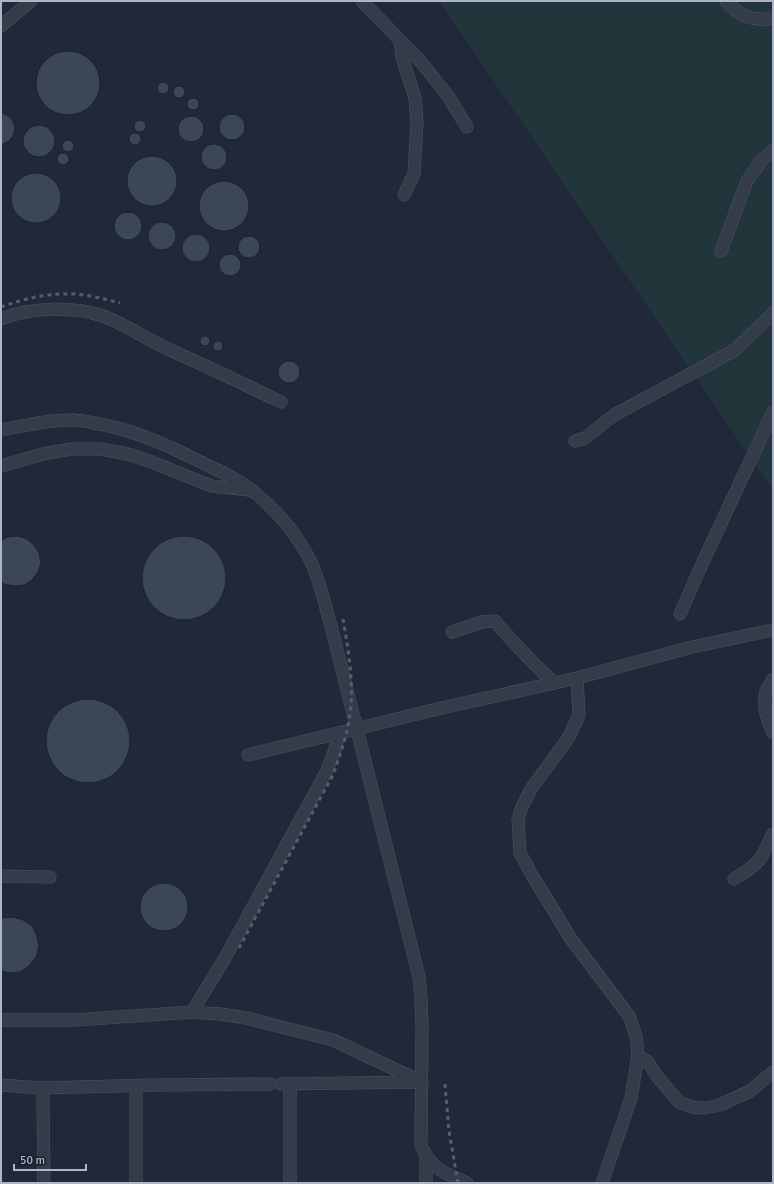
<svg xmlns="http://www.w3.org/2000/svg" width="774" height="1184" viewBox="0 0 774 1184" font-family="Signika,sans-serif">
<rect width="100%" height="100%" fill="#202839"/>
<polygon fill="#22353a" points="439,1 773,1 773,491"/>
<g fill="#3c4659" stroke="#1b2230">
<circle cx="68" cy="83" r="32"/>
<circle cx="163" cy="88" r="6"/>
<circle cx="179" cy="92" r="6"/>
<circle cx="193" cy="104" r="6"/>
<polygon points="1,113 5,114 11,118 14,124 15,130 13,136 9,141 1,145"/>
<circle cx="232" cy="127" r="13"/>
<circle cx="191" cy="129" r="13"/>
<circle cx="140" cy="126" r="6"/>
<circle cx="39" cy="141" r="16"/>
<circle cx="135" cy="139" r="6"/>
<circle cx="68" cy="146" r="6"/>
<circle cx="214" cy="157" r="13"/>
<circle cx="63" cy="159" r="6"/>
<circle cx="152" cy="181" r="25"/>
<circle cx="36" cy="198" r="25"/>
<circle cx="224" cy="206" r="25"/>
<circle cx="128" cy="226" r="14"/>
<circle cx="162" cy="236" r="14"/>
<circle cx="196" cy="248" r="14"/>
<circle cx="249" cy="247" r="11"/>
<circle cx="230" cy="265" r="11"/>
<circle cx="205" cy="341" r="5"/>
<circle cx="218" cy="346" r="5"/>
<circle cx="289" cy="372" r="11"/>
<polygon points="17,536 27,539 34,545 39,553 41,563 38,572 32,580 24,585 14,586 4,584 1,581 1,541 7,537"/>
<circle cx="184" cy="578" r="42"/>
<circle cx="88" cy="741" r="42"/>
<circle cx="164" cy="907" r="24"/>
<polygon points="12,917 23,920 32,926 37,936 39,947 36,957 29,966 20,972 9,973 1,971 1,918"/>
</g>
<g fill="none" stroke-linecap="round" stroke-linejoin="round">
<g stroke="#4e5564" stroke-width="13">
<g id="minor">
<polyline points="362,1 422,63 448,96 467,127"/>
<path d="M 726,1 C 739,16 753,22 773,18"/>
<polyline points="1,26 31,1"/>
<polyline points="400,40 402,57 415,98 417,122 414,174 404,195"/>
<polyline points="721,251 747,181 762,160 773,150"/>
<path d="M 1,319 C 29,307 74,306 103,316 C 125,324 146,339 168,349 C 206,366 244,384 281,402"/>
<path d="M 1,430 C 26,426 50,419 76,420 C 82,420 88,422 94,423 C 132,429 167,445 201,462 C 219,471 239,479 254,492 C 273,507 289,525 302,546 C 318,570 323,599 331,626 L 419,977 L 421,998 L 422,1027 L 421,1145 C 432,1170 444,1172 467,1183"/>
<polyline points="575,441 585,438 614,415 735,350 773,313"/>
<polyline points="1,466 43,454 71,449 100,449 128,454 152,462 211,486 249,490"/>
<polyline points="680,614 702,564 773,412"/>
<path d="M 452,632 L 482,622 L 495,621 C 513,643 533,663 554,683"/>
<polyline points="577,678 579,715 569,737 531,789 521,809 518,820 520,853 532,875 571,939 629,1016 636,1036 638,1056 631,1098 602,1183"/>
<path d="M 773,679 C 771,683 768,687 766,691 C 762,706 767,719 773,733"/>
<polyline points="248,755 446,707 577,678 692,647 773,630"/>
<polyline points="1,876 50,877"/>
<path d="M 734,879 C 742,874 753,868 759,860 C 765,852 769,842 773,834"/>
<path d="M 192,1012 L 225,958 L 324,776 C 331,762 336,749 339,733"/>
<polyline points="1,1020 75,1020 192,1012 220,1014 246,1018 333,1040 422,1082"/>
<polyline points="638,1056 647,1061 657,1076 679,1102 692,1107 705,1108 720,1105 750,1091 773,1072"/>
<polyline points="281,1084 419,1082"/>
<polyline points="1,1085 40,1088 43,1096 44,1183"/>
<polyline points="136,1085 136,1183"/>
<polyline points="158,1085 270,1084"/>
<polyline points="40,1088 153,1085"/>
<polyline points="426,1157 426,1183"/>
<polyline points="290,1183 290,1084"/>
</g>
</g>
<use href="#minor" stroke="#343b49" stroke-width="12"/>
<g stroke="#555e71" stroke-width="3" stroke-dasharray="4 4" stroke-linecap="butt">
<path d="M 1,307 C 23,299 47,293 71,294 C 87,294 104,299 120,303"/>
<path d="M 239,948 L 333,775 C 341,752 349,730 351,706 C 353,677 348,648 343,619"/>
<polyline points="445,1084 449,1131 458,1183"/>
</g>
</g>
<rect width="774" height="1184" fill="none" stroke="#aeb5c6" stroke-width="4"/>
<path d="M14 1164v6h72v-6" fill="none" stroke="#aeb5c6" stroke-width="2"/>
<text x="20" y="1164" font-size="12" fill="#aeb5c6" stroke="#19202e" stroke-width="3" paint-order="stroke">50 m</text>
</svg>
